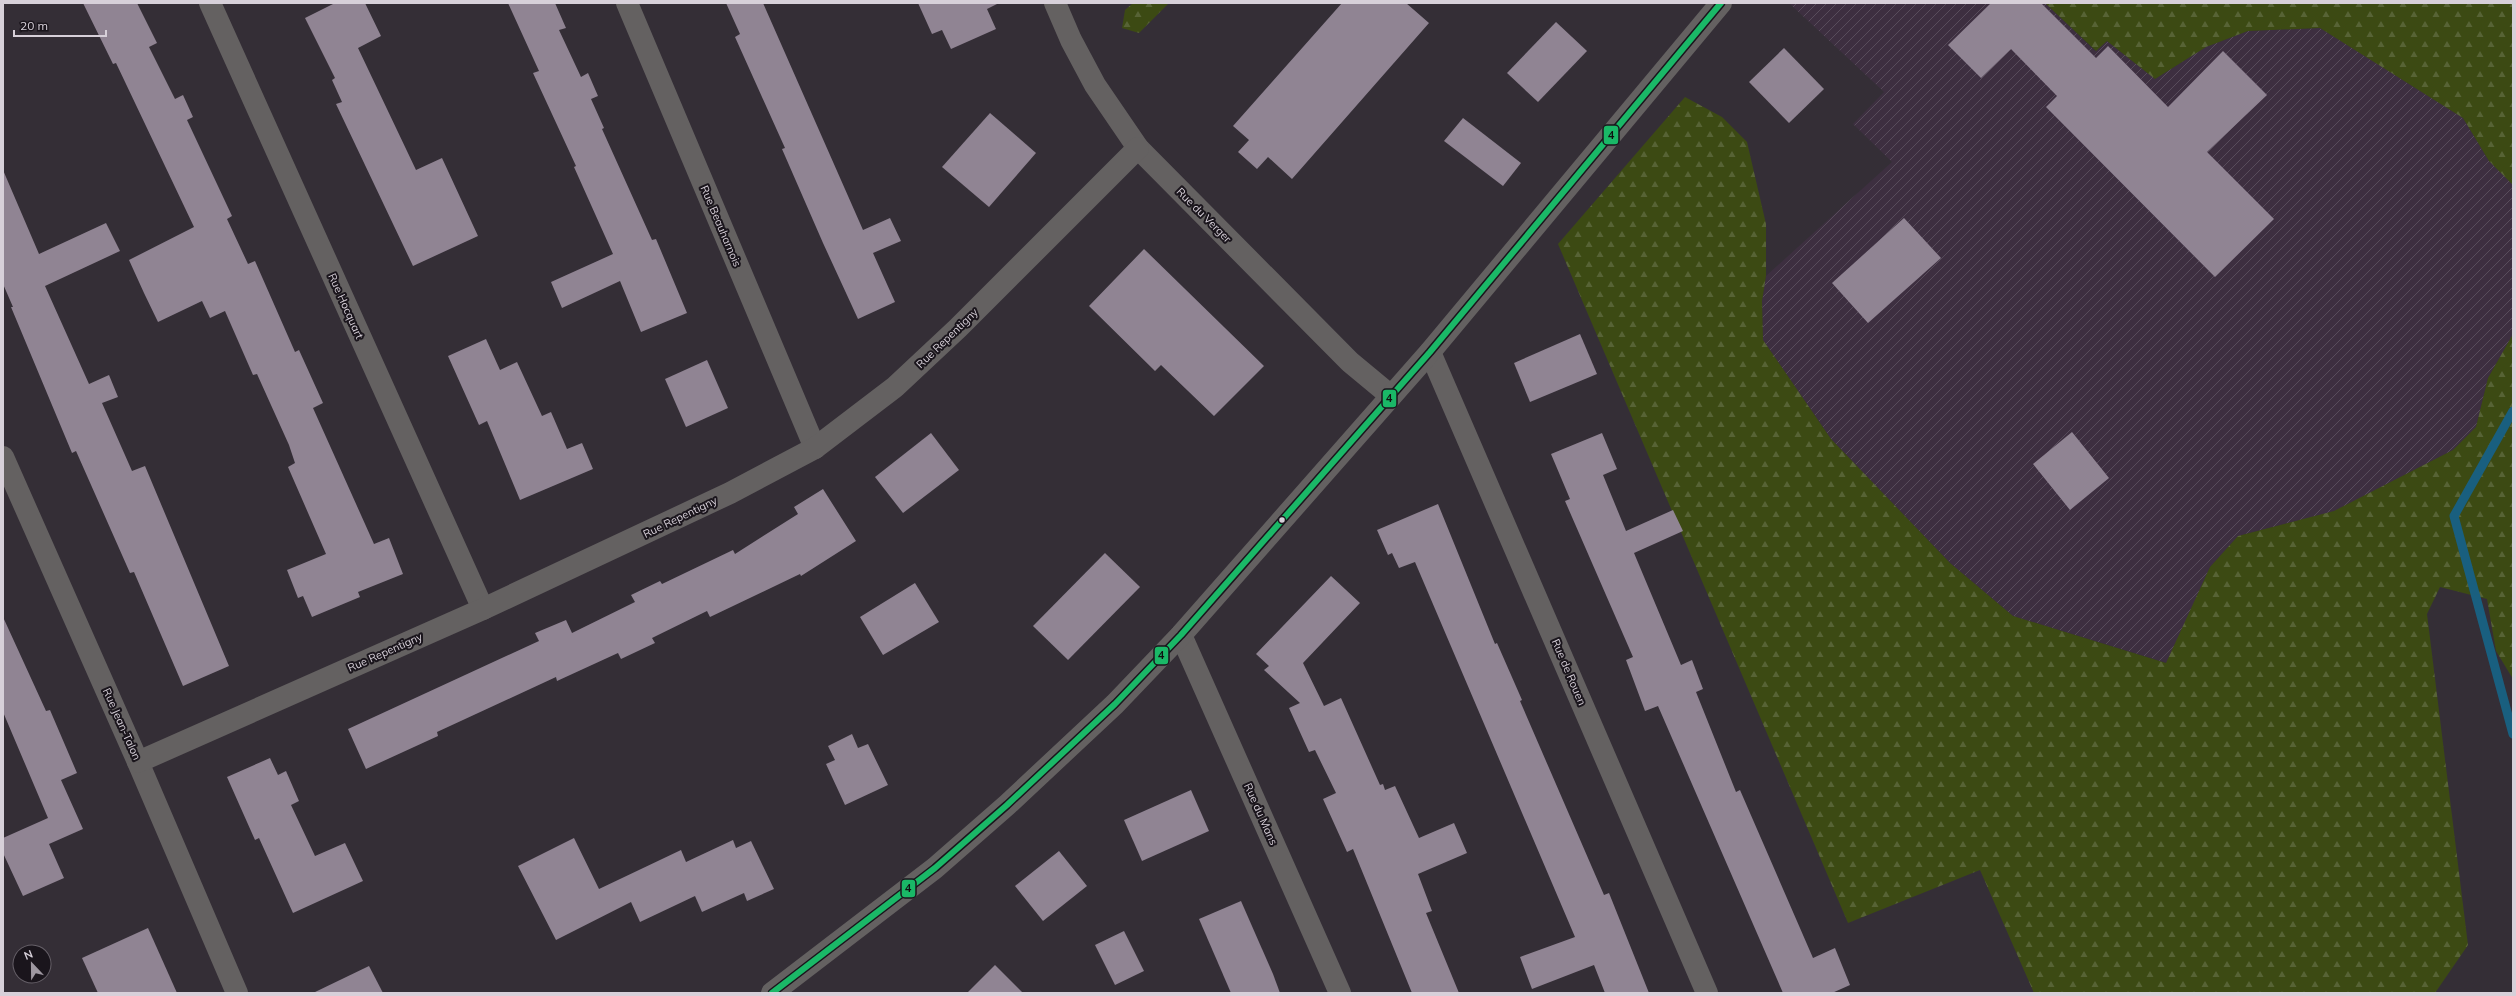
<svg xmlns="http://www.w3.org/2000/svg" width="2516" height="996" viewBox="0 0 2516 996" font-family="Mulish,sans-serif">
<defs>
<pattern id="industrial-furrows" width="10" height="10" patternUnits="userSpaceOnUse"><rect width="10" height="10" fill="#3d2f40"/><path d="M-1 1l2-2M0 10L10 0M9 11l2-2" fill="none" stroke="#584c5b"/></pattern>
<pattern id="forest-firs" width="22" height="20" patternUnits="userSpaceOnUse"><rect width="22" height="20" fill="#3c4a13"/><path d="M5 1l3.5 6h-7zM16 11l3.5 6h-7z" fill="#576335"/></pattern>
</defs>
<rect width="100%" height="100%" fill="#342e36"/>
<polygon fill="url(#industrial-furrows)" points="1789,3 2045,3 2095,51 2107,41 2155,79 2206,47 2248,31 2320,28 2356,50 2463,118 2489,161 2513,185 2513,334 2488,378 2476,427 2453,450 2335,511 2238,536 2210,567 2167,663 2013,616 1950,563 1831,439 1763,340 1762,301 1766,276 1892,162 1853,124 1884,92"/>
<g fill="url(#forest-firs)">
<polygon points="1133,3 1169,3 1139,33 1122,28 1125,10"/>
<polygon points="2045,3 2513,3 2513,185 2489,161 2463,118 2320,28 2248,31 2206,47 2155,79 2107,41 2096,51"/>
<polygon points="1685,97 1722,117 1747,142 1766,224 1766,276 1762,301 1763,340 1831,439 1950,563 2013,616 2166,663 2210,567 2238,536 2334,511 2453,450 2476,427 2488,378 2513,334 2513,679 2496,651 2487,599 2440,587 2427,614 2468,945 2435,993 2034,993 1980,870 1848,923 1558,244"/>
</g>
<g fill="none" stroke-linecap="round" stroke-linejoin="round">
<polyline stroke="#195f7f" stroke-width="9" points="2513,411 2454,516 2513,734"/>
</g>
<g fill="#908493">
<polygon points="83,3 137,3 157,43 149,47 175,99 183,95 193,117 187,120 232,216 227,219 248,264 255,261 295,352 299,350 323,403 313,408 374,544 389,538 403,574 358,592 360,597 312,617 303,596 298,598 287,570 326,554 288,467 295,463 289,445 257,374 253,375 225,311 210,318 202,301 158,322 144,293 129,260 194,227 116,63 113,64"/>
<polygon points="335,3 365,3 381,36 358,48 416,170 442,158 478,236 413,266 336,104 342,102 332,80 335,78 305,18"/>
<polygon points="508,3 555,3 566,28 559,30 581,77 588,73 598,96 591,99 604,128 602,129 652,240 656,239 687,313 641,332 620,281 562,308 551,282 613,254 574,167 576,166 533,73 539,71"/>
<polygon points="726,3 763,3 863,230 890,218 901,241 873,253 895,302 858,319 823,243 782,149 785,148 735,37 740,34"/>
<polygon points="918,3 999,3 987,9 996,29 951,49 942,30 932,34"/>
<polygon points="1342,3 1406,3 1429,23 1292,179 1268,157 1257,169 1238,152 1249,140 1233,126"/>
<polygon points="1991,3 2041,3 2096,58 2108,46 2168,107 2223,51 2267,95 2207,152 2274,219 2215,277 2046,107 2057,96 2011,49 1981,78 1948,45"/>
<polygon points="1556,22 1587,51 1538,102 1507,73"/>
<polygon points="1784,48 1824,89 1789,123 1749,82"/>
<polygon points="990,113 1036,153 989,207 942,167"/>
<polygon points="1463,118 1521,163 1503,186 1444,141"/>
<polygon points="3,170 39,254 106,223 120,251 45,286 89,384 109,375 118,397 102,403 132,471 145,466 229,666 183,686 134,572 130,573 76,451 72,453 11,307 13,307 3,284"/>
<polygon points="1904,218 1941,258 1868,323 1832,283"/>
<polygon points="1144,249 1264,366 1214,416 1161,365 1155,371 1089,306"/>
<polygon points="1580,334 1597,374 1530,402 1514,363"/>
<polygon points="486,339 500,370 517,362 542,416 551,412 567,449 582,443 593,469 520,500 487,421 479,425 448,356"/>
<polygon points="707,360 728,408 686,427 665,379"/>
<polygon points="2072,432 2109,478 2070,510 2033,464"/>
<polygon points="931,433 959,470 903,513 875,477"/>
<polygon points="1602,433 1617,469 1603,475 1626,531 1673,510 1683,531 1634,553 1681,665 1692,660 1703,689 1696,692 1736,792 1740,790 1813,958 1835,948 1850,985 1832,993 1783,993 1658,706 1645,711 1626,660 1633,657 1565,501 1570,499 1551,454"/>
<polygon points="823,489 856,541 801,576 800,574 710,617 707,611 652,638 655,643 621,659 618,653 557,681 556,677 437,732 438,736 366,769 348,729 539,641 535,633 566,620 572,633 635,602 631,595 660,581 662,584 733,550 735,554 798,514 794,507"/>
<polygon points="1438,504 1495,644 1497,643 1522,700 1520,701 1604,895 1609,893 1649,993 1605,993 1594,965 1532,989 1520,957 1575,937 1415,562 1399,568 1392,553 1388,555 1377,530"/>
<polygon points="1105,553 1140,587 1068,660 1033,626"/>
<polygon points="1331,576 1360,603 1303,663 1324,706 1341,698 1380,785 1383,784 1385,790 1395,786 1419,838 1454,823 1467,853 1418,874 1432,911 1426,913 1459,993 1412,993 1353,849 1347,852 1323,799 1336,793 1315,750 1309,752 1289,708 1300,703 1264,670 1269,666 1256,654"/>
<polygon points="915,583 939,622 883,655 860,617"/>
<polygon points="3,617 46,711 50,710 77,773 61,780 83,829 49,844 64,878 23,896 3,853 3,838 48,818 3,712"/>
<polygon points="852,734 858,748 868,744 888,785 845,805 826,764 835,760 828,746"/>
<polygon points="270,758 278,775 286,771 299,801 291,805 315,856 345,843 363,881 293,913 259,838 255,840 227,777"/>
<polygon points="1191,790 1209,831 1142,861 1124,820"/>
<polygon points="574,838 599,889 681,850 686,862 733,840 736,848 751,841 774,889 747,901 744,893 702,912 695,896 640,922 631,902 556,940 518,866"/>
<polygon points="1059,851 1087,886 1043,921 1015,886"/>
<polygon points="1241,901 1273,974 1280,993 1231,993 1199,919"/>
<polygon points="148,928 177,993 98,993 82,958"/>
<polygon points="1124,931 1144,971 1115,985 1095,945"/>
<polygon points="995,965 1023,993 967,993"/>
<polygon points="369,966 383,993 313,993"/>
</g>
<g fill="none" stroke-linecap="round" stroke-linejoin="round">
<g stroke="#646161" stroke-width="22">
<polyline points="210,3 483,609"/>
<polyline points="627,3 815,448"/>
<polyline points="1055,3 1071,40 1095,85 1138,148 1350,362 1391,396"/>
<polyline points="1430,352 1707,993"/>
<polyline points="3,457 138,762 237,993"/>
<polyline points="1181,635 1340,993"/>
<polyline points="138,762 483,609 730,493 815,448 895,387 958,328 1138,148"/>
</g>
<polyline stroke="#646161" stroke-width="22" points="772,993 935,868 1007,805 1115,704 1181,635 1430,352 1721,3"/>
<g stroke="#1a151c" stroke-width="9">
<polyline id="bus-1" points="772,993 935,868 1007,805 1115,704 1181,635 1430,352 1721,3"/>
</g>
<use href="#bus-1" stroke="#1ab867" stroke-width="6"/>
</g>
<circle fill="#d7d0d9" stroke="#1a151c" stroke-width="1.5" cx="1282" cy="520" r="3.5"/>
<g text-anchor="middle" stroke-width="4" stroke-linejoin="round" paint-order="stroke">
<g font-size="11" fill="#d7d0d9" stroke="#1a151c">
<text transform="translate(1204 215) rotate(45)" y="4">Rue du Verger</text>
<text transform="translate(721 226) rotate(67)" y="4">Rue Beauharnois</text>
<text transform="translate(346 306) rotate(66)" y="4">Rue Hocquart</text>
<text transform="translate(947 338) rotate(-44)" y="4">Rue Repentigny</text>
<text transform="translate(680 517) rotate(-26)" y="4">Rue Repentigny</text>
<text transform="translate(385 652) rotate(-24)" y="4">Rue Repentigny</text>
<text transform="translate(1569 672) rotate(67)" y="4">Rue de Rouen</text>
<text transform="translate(122 724) rotate(66)" y="4">Rue Jean-Talon</text>
<text transform="translate(1261 814) rotate(66)" y="4">Rue du Mans</text>
</g>
</g>
<g stroke="#1a151c" stroke-width="1.5">
<rect x="1603" y="125" width="16" height="20" rx="4" fill="#1ab867"/>
<rect x="1382" y="389" width="15" height="19" rx="4" fill="#1ab867"/>
<rect x="1154" y="646" width="15" height="19" rx="4" fill="#1ab867"/>
<rect x="901" y="879" width="15" height="19" rx="4" fill="#1ab867"/>
</g>
<g font-size="11" text-anchor="middle" font-weight="bold" fill="#111">
<text x="1611" y="139">4</text>
<text x="1389" y="402">4</text>
<text x="1161" y="659">4</text>
<text x="908" y="892">4</text>
</g>
<rect width="2516" height="996" fill="none" stroke="#d7d0d9" stroke-width="8"/>
<g transform="translate(32 964) rotate(338)"><circle r="19" fill="#1a151c" stroke="#666068"/>
<path d="M0-3L7 15L0 10L-7 15Z" fill="#9e97a0"/>
<text y="-6" font-size="11" font-weight="bold" text-anchor="middle" fill="#d7d0d9">N</text>
</g>
<path d="M14 30v6h92v-6" fill="none" stroke="#d7d0d9" stroke-width="2"/>
<text x="20" y="30" font-size="12" fill="#d7d0d9" stroke="#1a151c" stroke-width="3" paint-order="stroke">20 m</text>
</svg>
